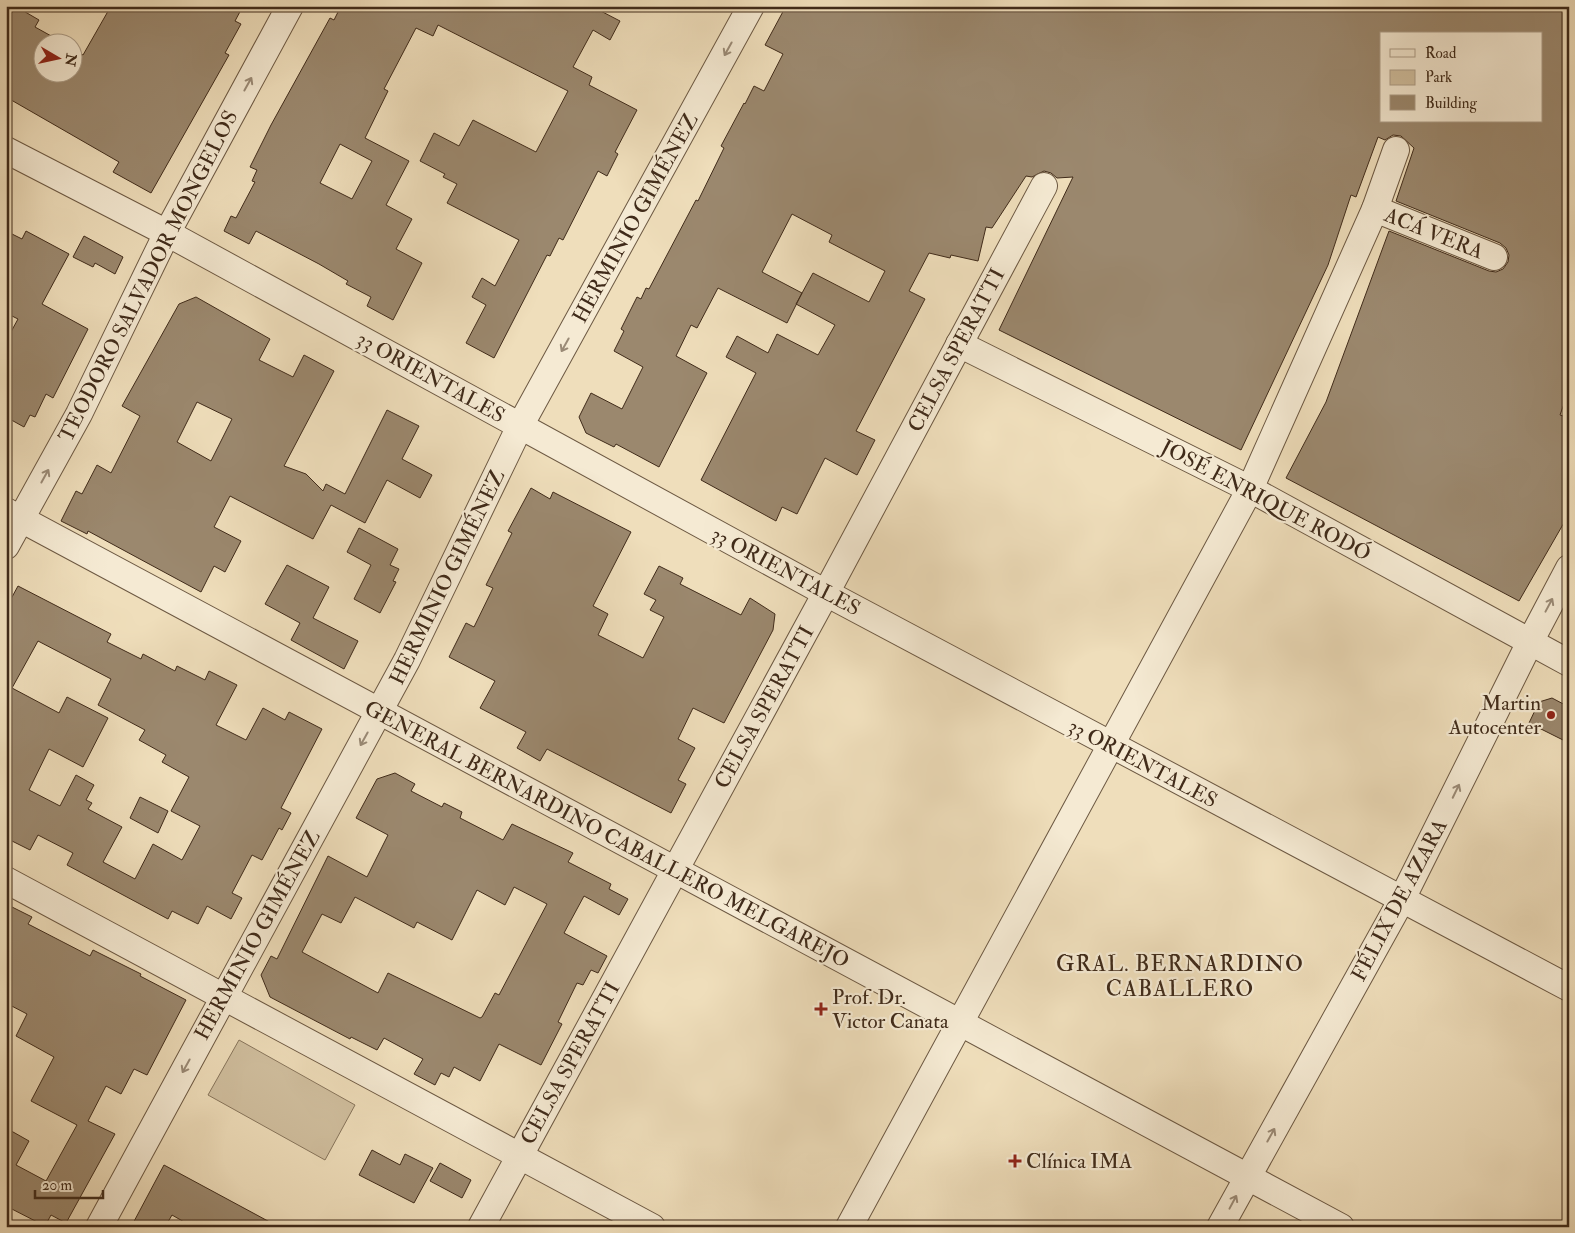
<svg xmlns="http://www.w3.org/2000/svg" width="1575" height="1233" viewBox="0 0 1575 1233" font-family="'IM FELL Double Pica',serif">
<rect width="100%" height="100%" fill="#efdebb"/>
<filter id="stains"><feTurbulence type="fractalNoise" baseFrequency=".004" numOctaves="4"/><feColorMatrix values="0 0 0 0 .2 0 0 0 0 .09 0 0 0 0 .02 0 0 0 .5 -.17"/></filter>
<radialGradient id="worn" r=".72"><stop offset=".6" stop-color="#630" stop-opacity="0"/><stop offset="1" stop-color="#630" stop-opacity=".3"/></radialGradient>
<polygon fill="#d1c0a0" stroke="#88765d" points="239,1040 355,1105 325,1160 208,1095"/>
<g fill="#9b886e" stroke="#402b1a" fill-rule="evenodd">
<polygon points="6,6 15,6 39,20 35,27 62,42 42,42 42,72 72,72 72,49 83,55 111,6 243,6 235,21 241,24 225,53 229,55 151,193 113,172 119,162 6,97"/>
<path d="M 341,6 L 591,6 L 620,21 L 610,40 L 593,30 L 573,67 L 592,77 L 589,85 L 637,110 L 615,152 L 618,154 L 607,176 L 598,171 L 563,240 L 559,238 L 550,256 L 547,255 L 494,358 L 466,343 L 486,305 L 472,297 L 482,278 L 495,286 L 519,240 L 447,203 L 457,184 L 443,177 L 445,174 L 420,161 L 434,133 L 459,146 L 473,120 L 536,152 L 568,91 L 438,25 L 433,36 L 416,28 L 384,89 L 388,91 L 365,138 L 409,161 L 386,205 L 412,219 L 396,249 L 422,263 L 393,320 L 367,306 L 371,297 L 346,284 L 348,281 L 319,264 L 256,231 L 249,244 L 224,231 L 231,216 L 236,218 L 255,182 L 252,181 L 257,170 L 250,167 L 271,125 L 330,18 L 334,20 ZM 340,144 L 372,161 L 352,199 L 320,183 Z"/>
<path d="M 786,6 L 1544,6 L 1569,10 L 1569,390 L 1560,415 L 1569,418 L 1569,514 L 1519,601 L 1286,478 L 1326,402 L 1389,231 L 1489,271 L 1496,272 L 1503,269 L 1508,262 L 1509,255 L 1506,248 L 1500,243 L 1396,201 L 1414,148 L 1401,136 L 1393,135 L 1385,140 L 1378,137 L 1356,197 L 1351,195 L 1328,265 L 1241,450 L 999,330 L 1073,177 L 1057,178 L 1051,173 L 1044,171 L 1032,177 L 1026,176 L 992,228 L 986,227 L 978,261 L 951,255 L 950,258 L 929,253 L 909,291 L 925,299 L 856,431 L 875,440 L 857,475 L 825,458 L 797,514 L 782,507 L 776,521 L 701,480 L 756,373 L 726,357 L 737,336 L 768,353 L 777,334 L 818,355 L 835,325 L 796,304 L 813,273 L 869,302 L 885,271 L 829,242 L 832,235 L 792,214 L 762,272 L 802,293 L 787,323 L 718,288 L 697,328 L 691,325 L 676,356 L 707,373 L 659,467 L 616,444 L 614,447 L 586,433 L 579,417 L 591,393 L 622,409 L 643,367 L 614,351 L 624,331 L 621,329 L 637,297 L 641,299 L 646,288 L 649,289 L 696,200 L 698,201 L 724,148 L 721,146 L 744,103 L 745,104 L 754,86 L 764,91 L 783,54 L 765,45 ZM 1381,34 L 1541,34 L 1541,121 L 1381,121 Z"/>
<polygon points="6,231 22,239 26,231 69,254 42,304 88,329 53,398 46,394 35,417 30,415 24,427 6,417 6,341 18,319 6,313"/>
<polygon points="84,236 123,257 115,274 95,263 93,267 73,257"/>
<path d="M 196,297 L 270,339 L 259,360 L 293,377 L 304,355 L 334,371 L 284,466 L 306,474 L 323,491 L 326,484 L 345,494 L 387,410 L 419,426 L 402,459 L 432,475 L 420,498 L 387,480 L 365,523 L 331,505 L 313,539 L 230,496 L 214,527 L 241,541 L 225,572 L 214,566 L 201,592 L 88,531 L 87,534 L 61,521 L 76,491 L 82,494 L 97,465 L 111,473 L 140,416 L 122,406 L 179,304 ZM 197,402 L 232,419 L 211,461 L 177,442 Z"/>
<polygon points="531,488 550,499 553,492 631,532 593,606 608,614 598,635 643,658 664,617 650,610 656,600 644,594 659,566 683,578 680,584 741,615 750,598 775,614 773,630 724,723 693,708 678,739 695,748 678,780 686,784 671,813 547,749 540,761 517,748 526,732 480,708 495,681 449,657 466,623 474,627 493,588 486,585 512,533 508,531"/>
<polygon points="359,528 398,549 390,565 399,569 393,581 396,582 380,613 354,599 371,565 347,552"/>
<polygon points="287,565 329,587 313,618 358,641 344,669 291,640 300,623 265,604"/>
<path d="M 18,586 L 111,634 L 107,642 L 141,659 L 143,654 L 175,671 L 177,666 L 205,680 L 209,671 L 237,685 L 216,725 L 246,740 L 263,708 L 285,720 L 289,712 L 322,729 L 281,808 L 291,813 L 282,830 L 279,828 L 262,860 L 252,855 L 232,893 L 242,898 L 231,919 L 207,906 L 198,924 L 172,911 L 168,919 L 67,865 L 73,853 L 38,835 L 30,850 L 6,838 L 6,608 ZM 38,641 L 111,679 L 98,705 L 145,730 L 139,740 L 166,755 L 162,762 L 189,777 L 171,811 L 200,826 L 182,860 L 153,844 L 135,879 L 103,862 L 122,827 L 88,809 L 92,803 L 86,800 L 94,785 L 76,775 L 60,806 L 29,790 L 49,749 L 83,767 L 108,718 L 67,697 L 59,713 L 12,688 Z"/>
<polygon points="1552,698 1569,707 1569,743 1529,723 1539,702"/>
<path d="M 395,773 L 415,784 L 411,791 L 442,807 L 444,803 L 462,812 L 460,818 L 503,840 L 512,824 L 573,853 L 568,862 L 611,884 L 609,889 L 628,899 L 619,915 L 584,896 L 564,933 L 607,956 L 598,973 L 591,970 L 583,985 L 577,983 L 558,1022 L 562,1024 L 541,1065 L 499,1044 L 480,1081 L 454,1067 L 449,1077 L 441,1073 L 435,1085 L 414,1074 L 423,1059 L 384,1038 L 377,1050 L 351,1037 L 350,1039 L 270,997 L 261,975 L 271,956 L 277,959 L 328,856 L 367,877 L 388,835 L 356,818 L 377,779 ZM 514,887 L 547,904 L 499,995 L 495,993 L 482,1017 L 480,1018 L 388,973 L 378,993 L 302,952 L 322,914 L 341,923 L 355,897 L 414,928 L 417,922 L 452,940 L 477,890 L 505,905 Z"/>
<polygon points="140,797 168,811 158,833 130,818"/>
<polygon points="6,904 32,917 28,924 90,956 93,950 141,974 140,976 186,1000 147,1075 134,1069 121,1094 106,1086 88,1121 115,1134 66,1223 51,1215 45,1226 6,1206 6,1128 29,1141 16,1165 46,1181 77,1125 31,1101 54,1057 16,1036 27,1014 6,1003"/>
<polygon points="372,1150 400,1165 405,1154 433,1168 414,1203 359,1175"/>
<polygon points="440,1163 471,1180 462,1198 430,1181"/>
<polygon points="164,1165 279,1227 193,1227 172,1215 165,1227 131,1227"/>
</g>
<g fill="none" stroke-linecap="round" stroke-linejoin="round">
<g stroke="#6c5842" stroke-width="28">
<g id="minor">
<polyline points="6,150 167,233 826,593 1569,988"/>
<polyline points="1375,209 1494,257"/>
<polyline points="959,344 1250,489 1569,663"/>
<polyline points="6,511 1341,1227"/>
<polyline points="6,546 79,414 167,233 290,6"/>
<polyline points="6,880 652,1227"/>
<polyline points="99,1227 407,660 520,426 751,6"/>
<polyline points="481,1227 826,593 1044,186"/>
<polyline points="849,1227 1250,489 1375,209 1396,150"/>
<polyline points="1220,1227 1401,901 1530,642 1569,568"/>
</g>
</g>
<use href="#minor" stroke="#f5ead3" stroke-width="26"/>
</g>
<defs><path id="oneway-shaft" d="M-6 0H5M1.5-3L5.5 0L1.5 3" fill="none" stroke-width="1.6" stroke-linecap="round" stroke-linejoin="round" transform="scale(1.25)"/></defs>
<g stroke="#9a8a76">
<use href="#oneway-shaft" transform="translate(728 49) rotate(119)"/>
<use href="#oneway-shaft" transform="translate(248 84) rotate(-61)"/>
<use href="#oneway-shaft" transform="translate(565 345) rotate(119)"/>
<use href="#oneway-shaft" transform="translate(45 476) rotate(-61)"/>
<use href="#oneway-shaft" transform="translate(1549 605) rotate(-62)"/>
<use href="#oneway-shaft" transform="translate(364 739) rotate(119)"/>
<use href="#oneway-shaft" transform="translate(1456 791) rotate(-64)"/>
<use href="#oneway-shaft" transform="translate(186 1066) rotate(119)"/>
<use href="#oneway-shaft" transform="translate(1271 1135) rotate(-61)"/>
<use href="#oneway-shaft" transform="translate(1233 1202) rotate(-62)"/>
</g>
<g fill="#8f2418" stroke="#f5ead3" stroke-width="2">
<circle cx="1551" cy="715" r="5"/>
<path d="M818.5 1001.5h5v5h5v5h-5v5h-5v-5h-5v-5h5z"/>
<path d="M1012.5 1153.5h5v5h5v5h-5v5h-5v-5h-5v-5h5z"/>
</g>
<g text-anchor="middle" stroke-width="4.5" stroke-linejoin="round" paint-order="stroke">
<g font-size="21" fill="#402b1a" stroke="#f5ead3">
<text transform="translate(635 218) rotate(-61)" y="7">HERMINIO GIMÉNEZ</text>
<text transform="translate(1434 233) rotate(22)" y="7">ACÁ VERA</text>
<text transform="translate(148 276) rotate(-63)" y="7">TEODORO SALVADOR MONGELOS</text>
<text transform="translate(956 350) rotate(-62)" y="7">CELSA SPERATTI</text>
<text transform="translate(431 377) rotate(29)" y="7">33 ORIENTALES</text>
<text transform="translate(1266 500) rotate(28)" y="7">JOSÉ ENRIQUE RODÓ</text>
<text transform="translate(786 571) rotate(28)" y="7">33 ORIENTALES</text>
<text transform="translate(447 577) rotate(-64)" y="7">HERMINIO GIMÉNEZ</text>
<text transform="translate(764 707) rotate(-61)" y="7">CELSA SPERATTI</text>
<text transform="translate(1143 763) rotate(28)" y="7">33 ORIENTALES</text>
<text transform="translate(607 834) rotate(28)" y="7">GENERAL BERNARDINO CABALLERO MELGAREJO</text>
<text transform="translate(1399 900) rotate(-62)" y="7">FÉLIX DE AZARA</text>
<text transform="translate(257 935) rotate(-61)" y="7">HERMINIO GIMÉNEZ</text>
<text transform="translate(570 1063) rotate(-61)" y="7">CELSA SPERATTI</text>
</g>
<g font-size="21" fill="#402b1a" stroke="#f5ead3" text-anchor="start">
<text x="1541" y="710" text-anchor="end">Martin<tspan x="1541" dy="24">Autocenter</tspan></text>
<text x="832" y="1004">Prof. Dr.<tspan x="832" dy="24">Victor Canata</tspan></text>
<text x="1026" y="1168">Clínica IMA</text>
</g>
<g font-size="22" letter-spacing="1" fill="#402b1a" stroke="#f5ead3">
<text x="1180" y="971">GRAL. BERNARDINO<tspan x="1180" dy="25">CABALLERO</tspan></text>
</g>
</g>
<rect width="1575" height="1233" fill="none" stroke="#efdebb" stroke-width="25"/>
<rect x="8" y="8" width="1560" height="1218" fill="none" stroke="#402b1a" stroke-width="2.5"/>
<rect x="12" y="12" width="1550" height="1208" fill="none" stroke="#402b1a"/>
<rect x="1380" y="32" width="162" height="90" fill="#f5ead3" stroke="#ad9e89"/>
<rect x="1390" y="49" width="25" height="8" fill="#f5ead3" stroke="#ad9e89"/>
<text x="1425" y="58" font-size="15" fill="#402b1a">Road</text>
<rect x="1390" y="70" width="25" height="15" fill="#d1c0a0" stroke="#ad9e89"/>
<text x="1425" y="82" font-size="15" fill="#402b1a">Park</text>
<rect x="1390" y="95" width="25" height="15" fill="#9b886e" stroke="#ad9e89"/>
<text x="1425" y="108" font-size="15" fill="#402b1a">Building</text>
<g transform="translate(58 58) rotate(99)"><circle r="24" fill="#f5ead3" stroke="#ad9e89"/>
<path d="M0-4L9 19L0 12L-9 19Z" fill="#8f2418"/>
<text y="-8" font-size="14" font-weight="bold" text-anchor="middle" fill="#402b1a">N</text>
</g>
<path d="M35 1190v8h68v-8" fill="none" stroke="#402b1a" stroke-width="2.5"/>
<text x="42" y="1190" font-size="15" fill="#402b1a" stroke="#f5ead3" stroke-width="4" paint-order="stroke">20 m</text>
<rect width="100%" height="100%" filter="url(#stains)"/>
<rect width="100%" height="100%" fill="url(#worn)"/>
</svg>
